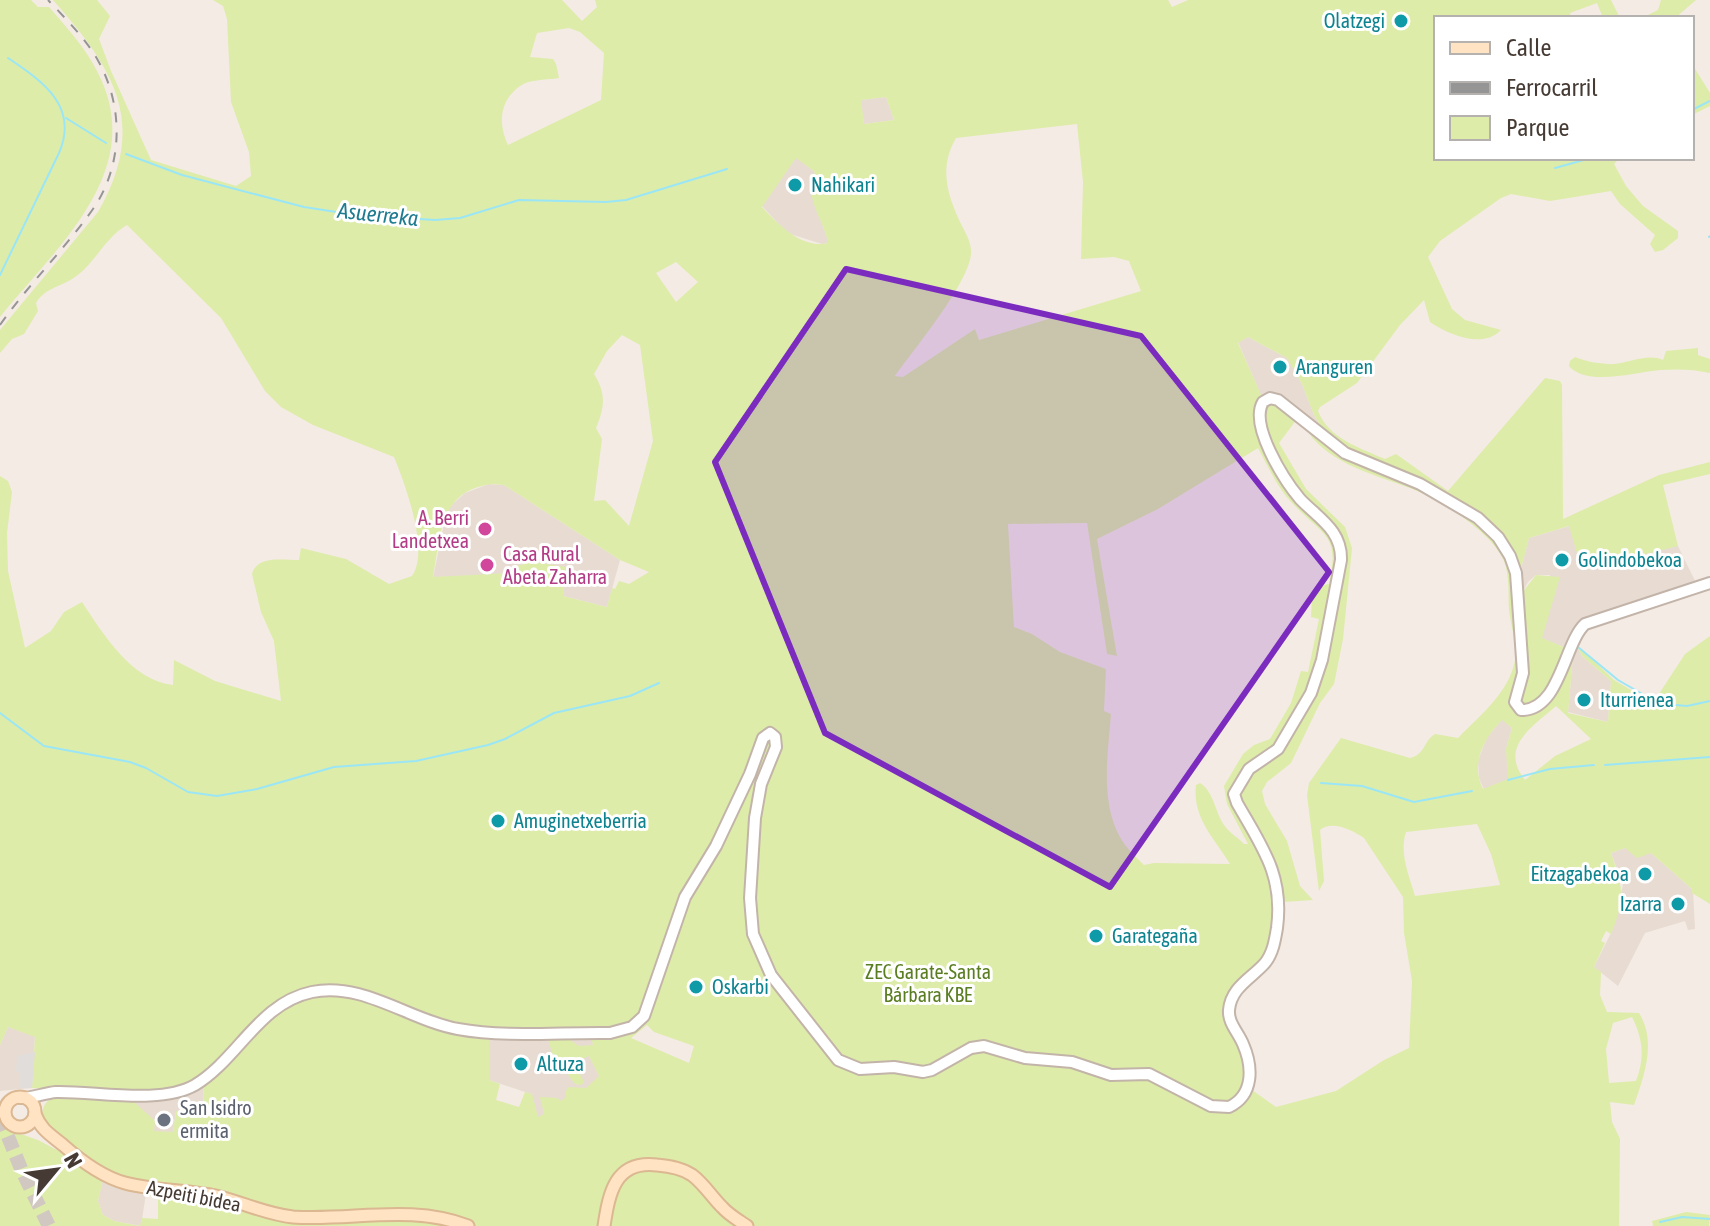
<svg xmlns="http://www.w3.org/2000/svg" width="1710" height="1226" viewBox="0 0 1710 1226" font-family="'Asap Condensed',sans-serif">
<rect width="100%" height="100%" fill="#f4ebe4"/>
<g fill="#e8dcd2">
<polygon points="886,97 894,120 864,124 860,100"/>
<polygon points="796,157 815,172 810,186 811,193 829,243 822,244 787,233 762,206"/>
<polygon points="1248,337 1287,358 1302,384 1314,415 1337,452 1286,410 1266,407 1238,342"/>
<polygon points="489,484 504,485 620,560 607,607 563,596 564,568 534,562 511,567 512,573 433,578 447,509 465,493"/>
<polygon points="1570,526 1678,546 1699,589 1589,625 1576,644 1582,656 1611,681 1608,722 1568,712 1573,655 1566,648 1541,638 1550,575 1536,575 1528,582 1521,595 1519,576 1529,538"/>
<polygon points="1502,719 1512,728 1506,749 1509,779 1485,792 1479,778 1478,761 1486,739"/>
<polygon points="1625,848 1651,853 1693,890 1695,929 1688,930 1685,921 1645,933 1618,986 1594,967 1611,933 1623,885 1611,853"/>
<polygon points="8,1027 35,1036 32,1088 0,1091 0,1045"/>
<polygon points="489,1031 590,1033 605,1084 538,1118 531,1094 489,1080"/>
<polygon points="203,1078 204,1113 176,1111 172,1140 142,1138 133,1094"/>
<polygon points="104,1174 147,1187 141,1226 114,1221 103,1215 98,1201"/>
</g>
<g fill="#ddeca9" fill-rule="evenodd">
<path d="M 0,0 L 31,0 L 38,7 L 49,7 C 66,27 85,47 97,71 C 149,170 57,246 0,317 Z"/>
<path d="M 53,0 L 97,0 L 110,16 L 99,39 L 111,71 L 151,160 L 236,186 L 251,176 L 249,152 L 231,102 L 227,19 L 223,6 L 213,0 L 562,0 L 582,21 L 597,7 L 595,0 L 1168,0 L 1172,7 L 1188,0 L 1611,0 L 1620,18 L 1603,18 L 1597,3 L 1570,13 L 1571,18 L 1436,18 L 1436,158 L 1620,158 L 1614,164 L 1626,186 L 1643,206 L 1678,231 L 1678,238 L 1663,250 L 1655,252 L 1650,244 L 1655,235 L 1620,204 L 1611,191 L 1550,201 L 1511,194 L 1501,198 L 1440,241 L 1428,257 L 1452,309 L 1465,320 L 1501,330 C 1483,349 1449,335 1430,322 L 1424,300 L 1400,325 L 1357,383 L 1320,407 L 1318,411 C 1328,438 1360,448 1385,459 L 1396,454 L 1448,491 L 1545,378 L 1560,381 L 1562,385 L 1563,519 L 1659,475 L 1710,462 L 1710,474 L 1663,485 L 1678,546 L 1582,570 L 1569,526 L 1529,538 L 1519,576 L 1521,594 L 1536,575 L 1560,577 L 1542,638 L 1566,648 L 1573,655 L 1568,713 L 1608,722 L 1611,681 L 1582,656 L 1576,644 L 1614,680 L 1653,703 L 1685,654 L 1710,636 L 1710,904 L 1692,893 L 1692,889 L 1651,853 L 1637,858 L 1625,848 L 1611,853 C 1624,890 1625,900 1611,934 L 1606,931 L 1601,941 L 1605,943 L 1594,967 L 1601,972 L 1600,995 L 1607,1012 L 1639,1013 C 1657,1042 1644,1076 1634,1105 L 1610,1102 L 1612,1122 L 1620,1139 L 1619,1226 L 0,1226 L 0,1121 L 12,1131 L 38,1140 L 70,1157 L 42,1120 C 41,1108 45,1100 57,1096 L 57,1089 L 32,1088 L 35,1037 L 8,1027 L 0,1045 L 0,476 L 8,481 L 12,492 L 7,533 L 8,571 L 25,648 L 51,631 L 64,612 L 82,602 C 103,634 132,681 173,685 L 174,660 L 215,681 L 281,701 L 274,641 L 261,612 L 252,574 C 257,555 283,560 299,560 L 301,548 L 346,559 L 389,584 L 412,576 C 430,551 405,484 394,457 L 313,425 L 281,407 L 265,391 L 221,318 L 127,225 C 104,238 94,266 72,279 C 59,287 44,289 36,303 L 38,311 L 24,334 L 12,339 L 0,353 L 0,330 L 98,212 C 149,123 114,69 53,0 ZM 569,28 L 580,32 L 604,53 L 601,100 L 508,145 C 498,124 499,101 520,86 C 529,79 548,80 559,78 L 556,64 L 553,59 L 530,57 L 537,33 ZM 886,97 L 894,120 L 864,124 L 861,100 ZM 1077,124 L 1083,182 L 1081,259 L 1114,257 L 1129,261 L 1141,291 L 979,340 L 975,329 L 903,377 L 895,376 C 915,348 966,287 971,255 C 972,244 967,236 962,226 C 948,197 938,169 956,138 ZM 796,158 L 815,172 C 802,196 824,219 828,243 C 801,249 778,224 762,207 ZM 676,262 L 698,282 L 676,302 L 656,273 ZM 622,335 L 640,345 L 653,441 L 629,526 L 605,500 L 594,501 L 602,439 L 596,428 C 605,407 606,393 594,374 L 607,351 ZM 1248,337 L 1287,358 L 1302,384 L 1314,415 L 1335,449 L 1304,425 C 1322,461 1372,474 1407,487 C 1438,498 1491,531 1504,561 C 1510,577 1508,594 1509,610 C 1511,625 1515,638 1516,653 C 1513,690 1482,713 1458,738 L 1435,734 C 1424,740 1425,755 1410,758 L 1341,738 L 1309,783 L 1307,795 L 1319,891 L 1324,881 L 1320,830 C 1332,820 1352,830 1364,838 L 1403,897 L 1404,933 L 1412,981 L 1409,1048 L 1384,1060 L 1336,1091 L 1276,1107 L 1252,1090 C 1266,1051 1230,1032 1235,1008 C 1240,979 1271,960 1280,933 C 1283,923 1282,912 1283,902 L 1313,900 L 1300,886 L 1287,841 L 1265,804 L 1262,791 L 1267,782 L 1291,763 L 1320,703 L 1334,684 L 1343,639 L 1352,548 L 1345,527 L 1306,489 L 1279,443 L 1297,419 L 1277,405 L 1271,403 L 1266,406 L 1238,343 ZM 1258,448 C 1269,468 1278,490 1295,506 C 1325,537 1340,535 1329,584 L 1324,585 L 1312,596 L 1311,617 L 1319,619 L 1308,672 L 1301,671 L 1291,703 L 1270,739 L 1254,745 L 1243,754 L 1224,786 L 1227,804 L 1248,844 L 1244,844 C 1238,837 1229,833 1224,825 C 1215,812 1214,792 1200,783 L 1196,785 C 1192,818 1215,839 1230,864 L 1154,863 L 1144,865 C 1135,856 1126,848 1120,837 C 1100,801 1108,753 1111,714 L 1104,711 L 1106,669 L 1060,652 L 1032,634 L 1014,627 L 1008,524 L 1087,523 L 1107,654 L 1117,656 L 1097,539 L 1158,509 ZM 493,484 L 504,485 L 620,560 L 649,572 L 629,584 L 619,581 L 615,589 L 612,588 L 607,607 L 563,596 L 565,567 L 534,562 L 511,567 L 511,573 L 433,577 C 441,534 439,490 493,484 ZM 1556,706 L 1591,739 L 1555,756 L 1525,780 C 1498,746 1534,726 1556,706 ZM 1502,720 L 1512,728 L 1506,749 L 1508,779 L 1483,789 C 1470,764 1484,738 1502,720 ZM 1477,824 L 1491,854 L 1500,885 L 1415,896 C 1409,875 1399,853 1406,832 ZM 1632,1017 C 1643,1039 1645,1058 1636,1081 L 1609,1083 L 1606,1049 L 1613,1023 ZM 647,1025 L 654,1032 L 694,1046 L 689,1063 L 631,1038 ZM 489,1031 L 590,1033 L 593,1045 L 579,1046 L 570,1040 L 548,1039 L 552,1053 L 575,1084 L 581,1085 L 584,1082 L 574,1063 L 589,1056 L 599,1076 L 586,1088 L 569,1087 L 565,1092 L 566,1097 L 561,1101 L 557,1098 L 540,1097 L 544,1114 L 538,1117 L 532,1094 L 525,1092 L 519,1107 L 496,1100 L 500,1084 L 489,1080 ZM 203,1079 L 204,1113 L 176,1111 L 173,1132 L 154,1131 L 155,1121 L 133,1101 L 133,1095 L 189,1088 ZM 104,1175 L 147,1187 L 146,1195 L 158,1197 L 158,1219 L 142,1218 L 140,1226 L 114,1221 L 103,1215 L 98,1201 Z"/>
<polygon points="1661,0 1696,0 1675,18 1642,18 1658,10"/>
<polygon points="1692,64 1710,93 1710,106 1692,115"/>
<path d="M 1698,348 L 1698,355 L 1710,359 L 1710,373 C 1693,369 1677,369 1660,370 C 1636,372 1587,387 1569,366 L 1570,361 L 1575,357 C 1588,362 1599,364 1613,364 C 1629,363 1648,353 1663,360 L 1666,351 Z"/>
<polygon points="1686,1212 1710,1215 1709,1226 1653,1226 1652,1221"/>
</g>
<polygon fill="#e1ddda" points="35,1052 32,1088 20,1088 20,1072 16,1072 17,1056"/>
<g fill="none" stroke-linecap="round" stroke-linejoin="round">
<g stroke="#9be6f6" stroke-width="2">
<polyline points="1692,110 1710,101"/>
<polyline points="66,118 106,143"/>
<polyline points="126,154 182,175 304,207 356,215 435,220 460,218 519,200 606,202 626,200 727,169"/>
<polyline points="1555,168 1591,158"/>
<polyline points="1709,237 1710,236"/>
<path d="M 0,275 L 59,153 C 79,107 44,82 8,58"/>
<polyline points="1578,647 1618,680 1658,703"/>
<polyline points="1664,704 1687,706 1710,701"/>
<polyline points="0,713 44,746 130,762 146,768 188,792 217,796 257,789 334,767 416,761 488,745 505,739 554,713 630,696 659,683"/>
<polyline points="1605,765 1710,757"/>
<polyline points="1508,780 1550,769 1594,765"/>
<polyline points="1321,783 1362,786 1414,802 1472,791"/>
<polyline points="1660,1222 1682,1217 1710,1219"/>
</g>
<polyline stroke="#d1c8c1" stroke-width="14" stroke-dasharray="14 7" stroke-linecap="butt" points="0,1117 22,1171 49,1226"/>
<g stroke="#c3b4a9" stroke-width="14">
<path id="tertiary" d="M 21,1098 C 33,1098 44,1093 56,1092 C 96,1091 160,1105 195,1085 C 238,1059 259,1003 312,992 C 362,981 411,1021 458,1029 C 507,1038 560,1032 610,1033 L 632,1027 L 644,1016 L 685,897 L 716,846 L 750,774 L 763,738 L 770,733 L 775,737 L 776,747 L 761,784 L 755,818 L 750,898 L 753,934 L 771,975 L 838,1060 L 860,1069 L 894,1067 L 923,1072 L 932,1070 L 971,1048 L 984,1046 L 1025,1058 L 1072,1062 L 1111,1075 L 1149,1074 L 1211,1106 L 1229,1107 C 1254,1095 1253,1067 1243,1044 C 1238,1032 1228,1023 1229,1010 C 1231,987 1252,978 1265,963 C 1273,953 1275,940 1277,928 C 1284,875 1262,847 1237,803 L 1234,794 L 1249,769 L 1278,749 L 1311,693 L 1322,660 L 1341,560 C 1342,530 1318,518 1300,499 C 1284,480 1249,425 1263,402 L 1270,398 L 1278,400 L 1345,453 L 1420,484 L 1478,518 L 1498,537 L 1510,556 L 1516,573 L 1523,673 L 1515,702 L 1521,710 C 1560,711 1564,643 1585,624 L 1710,583"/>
</g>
<g stroke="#dbb792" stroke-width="15">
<g id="secondary">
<circle cx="20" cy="1112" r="15"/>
<path d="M 35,1114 C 41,1130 51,1135 63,1145 C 81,1161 103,1177 125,1183 C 155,1191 186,1190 216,1196 C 242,1202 265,1214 293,1217 C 352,1221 411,1204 468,1226"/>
<path d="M 604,1226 C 609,1193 615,1160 657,1165 C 669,1166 682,1168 692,1175 C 704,1184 712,1197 722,1207 C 729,1215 738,1220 747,1226"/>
</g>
</g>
<use href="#tertiary" stroke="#fff" stroke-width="10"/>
<use href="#secondary" stroke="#ffe3c3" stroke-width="11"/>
<path stroke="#959595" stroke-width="2" stroke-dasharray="10 10" stroke-linecap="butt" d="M 0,325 C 28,285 64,250 93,209 C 124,164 124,104 96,57 C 83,36 65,18 48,0"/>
</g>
<path fill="#7b2cbf" fill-opacity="0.2" stroke="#7b2cbf" stroke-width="6" stroke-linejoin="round" d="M 846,269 L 1141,336 L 1329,572 L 1110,887 L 825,733 L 715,462 Z"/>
<g fill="#0f9aa8" stroke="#fff" stroke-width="3">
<circle cx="1401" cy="21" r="8"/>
<circle cx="795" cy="185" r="8"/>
<circle cx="1280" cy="367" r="8"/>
<circle cx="1562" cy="560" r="8"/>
<circle cx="1584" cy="700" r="8"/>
<circle cx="498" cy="821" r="8"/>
<circle cx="1645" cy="874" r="8"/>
<circle cx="1678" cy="904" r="8"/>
<circle cx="1096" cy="936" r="8"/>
<circle cx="696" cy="987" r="8"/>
<circle cx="521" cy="1064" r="8"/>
</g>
<g fill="#d1479c" stroke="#fff" stroke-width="3">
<circle cx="485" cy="529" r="8"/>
<circle cx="487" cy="565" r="8"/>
</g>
<circle fill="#6b7280" stroke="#fff" stroke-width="3" cx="164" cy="1120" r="8"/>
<g text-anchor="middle" stroke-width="6" stroke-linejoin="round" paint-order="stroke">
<g font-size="20" fill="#0d838f" stroke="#fff" text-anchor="start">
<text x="1385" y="28" text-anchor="end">Olatzegi</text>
<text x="811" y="192">Nahikari</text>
<text x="1296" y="374">Aranguren</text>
<text x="1578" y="567">Golindobekoa</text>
<text x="1600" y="707">Iturrienea</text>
<text x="514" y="828">Amuginetxeberria</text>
<text x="1629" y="881" text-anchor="end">Eitzagabekoa</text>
<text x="1662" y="911" text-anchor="end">Izarra</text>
<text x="1112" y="943">Garategaña</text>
<text x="712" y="994">Oskarbi</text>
<text x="537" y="1071">Altuza</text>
</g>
<g font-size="20" fill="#b23c85" stroke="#fff" text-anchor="end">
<text x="469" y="525">A. Berri<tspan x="469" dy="23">Landetxea</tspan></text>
<text x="503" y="561" text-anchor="start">Casa Rural<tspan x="503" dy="23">Abeta Zaharra</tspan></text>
</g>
<g font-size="20" fill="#5a7d22" stroke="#fff">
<text x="928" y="979">ZEC Garate-Santa<tspan x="928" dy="23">Bárbara KBE</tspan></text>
</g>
<g font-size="20" fill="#5b616d" stroke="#fff" text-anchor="start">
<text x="180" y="1115">San Isidro<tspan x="180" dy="23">ermita</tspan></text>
</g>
<g font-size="20" fill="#463b34" stroke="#fff">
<text transform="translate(194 1196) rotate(11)" y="7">Azpeiti bidea</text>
</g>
<g font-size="22" font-style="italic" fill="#1f7b90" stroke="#fff">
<text transform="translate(378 214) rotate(6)" y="8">Asuerreka</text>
</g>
</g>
<rect x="1434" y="16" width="260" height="144" fill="#ffffff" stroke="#b5b1ae" stroke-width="2"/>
<rect x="1450" y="42" width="40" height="12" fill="#ffe3c3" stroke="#b5b1ae" stroke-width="2"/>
<text x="1506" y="56" font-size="24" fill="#463b34">Calle</text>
<rect x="1450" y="82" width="40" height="12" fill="#959595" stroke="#b5b1ae" stroke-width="2"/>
<text x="1506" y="96" font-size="24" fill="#463b34">Ferrocarril</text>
<rect x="1450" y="116" width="40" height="24" fill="#ddeca9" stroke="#b5b1ae" stroke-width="2"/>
<text x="1506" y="136" font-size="24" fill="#463b34">Parque</text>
<g transform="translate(56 1170) rotate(61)" stroke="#ffffff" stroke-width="6" paint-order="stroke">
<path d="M0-6L14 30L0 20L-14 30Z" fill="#463b34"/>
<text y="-12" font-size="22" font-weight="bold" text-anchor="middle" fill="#463b34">N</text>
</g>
</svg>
